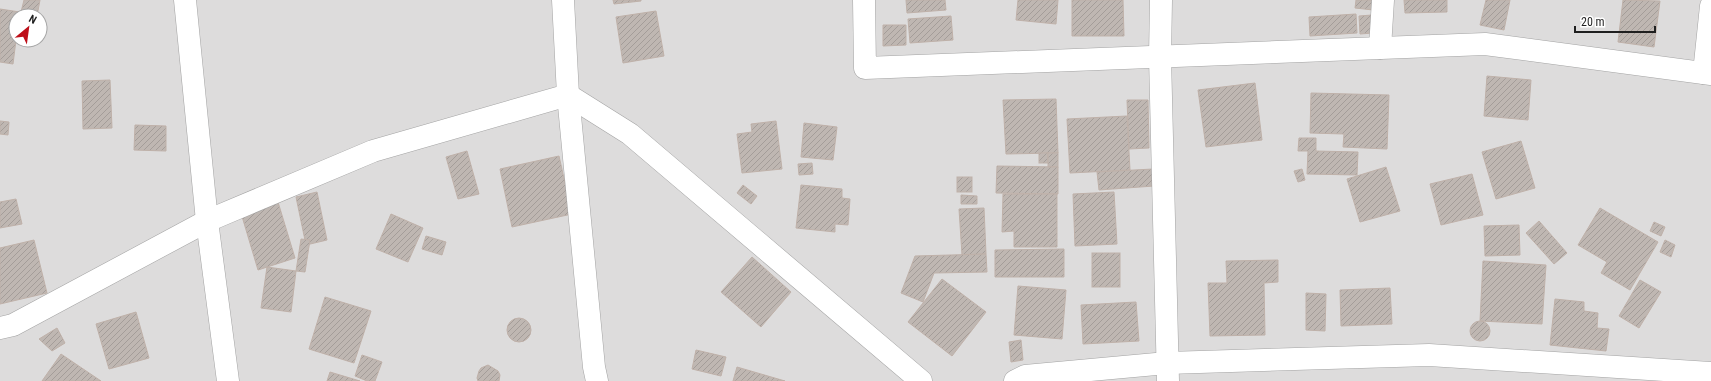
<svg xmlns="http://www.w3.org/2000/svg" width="1711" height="381" viewBox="0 0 1711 381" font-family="'Roboto Condensed',sans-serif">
<defs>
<pattern id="building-hatch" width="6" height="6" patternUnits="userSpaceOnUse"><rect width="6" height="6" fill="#bfb7b2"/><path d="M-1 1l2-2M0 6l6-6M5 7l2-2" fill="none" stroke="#a49d99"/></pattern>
</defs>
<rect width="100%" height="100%" fill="#efebe5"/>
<path fill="#dddcdc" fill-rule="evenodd" d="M 0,0 L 1711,0 L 1711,381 L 0,381 ZM 16,16 L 40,16 L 40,40 L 16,40 Z"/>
<g fill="url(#building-hatch)" stroke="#bfb1a9">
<polygon points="24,0 40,0 37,16 20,16"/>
<polygon points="613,0 641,0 641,1 614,4"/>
<polygon points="906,0 945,0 946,10 907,13"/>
<polygon points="1018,0 1058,0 1056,24 1016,20"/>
<polygon points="1072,0 1123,0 1124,36 1072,36"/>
<polygon points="1356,0 1374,0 1373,10 1355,8"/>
<polygon points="1404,0 1447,0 1447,12 1405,13"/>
<polygon points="1486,0 1510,0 1504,30 1480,25"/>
<polygon points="1623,0 1660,1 1654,47 1618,42"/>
<polygon points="0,9 20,12 19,16 16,16 16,40 13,64 0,62"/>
<polygon points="656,11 664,56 623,63 616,17"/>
<polygon points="1356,14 1357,33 1310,36 1309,17"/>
<polygon points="1372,15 1373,33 1360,34 1359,16"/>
<polygon points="951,16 953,40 910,43 908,19"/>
<polygon points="883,25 906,25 906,45 883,46"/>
<polygon points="1487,76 1531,80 1528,120 1484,116"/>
<polygon points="110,80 112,128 83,129 82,81"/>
<polygon points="1255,83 1262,140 1206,147 1198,90"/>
<polygon points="1311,93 1389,95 1387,149 1343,147 1344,134 1310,133"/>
<polygon points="1056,99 1058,153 1006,154 1003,100"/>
<polygon points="1127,100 1148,100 1149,148 1129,149"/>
<polygon points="1127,116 1130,170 1070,173 1067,119"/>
<polygon points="0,121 9,122 8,135 0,134"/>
<polygon points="776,121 782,169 742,173 737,134 752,132 751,124"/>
<polygon points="804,123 837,127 833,160 801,157"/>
<polygon points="135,125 166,126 166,151 134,150"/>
<polygon points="1299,138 1316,138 1316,151 1358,152 1357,175 1307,174 1308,151 1298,151"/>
<polygon points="1521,141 1535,188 1496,199 1482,152"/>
<polygon points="467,151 479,194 458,199 446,157"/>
<rect x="1039" y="153" width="9" height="10"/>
<rect x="1048" y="153" width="10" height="14"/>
<polygon points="559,156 572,214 512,227 500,169"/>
<polygon points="812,163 813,174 799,175 798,164"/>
<polygon points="997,166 1058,167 1058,194 996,193"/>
<polygon points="1386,167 1400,211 1360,222 1347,179"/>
<polygon points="1153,169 1154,186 1099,190 1097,172"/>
<polygon points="1302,169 1305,180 1298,182 1294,171"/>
<polygon points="1472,174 1483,215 1441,225 1430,184"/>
<rect x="957" y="177" width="15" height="15"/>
<polygon points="743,185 757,196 751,204 737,193"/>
<polygon points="801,185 842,189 842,198 850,199 848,225 835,224 835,232 796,228"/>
<polygon points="317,192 327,240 306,245 296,197"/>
<polygon points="1114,192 1117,244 1075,246 1073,194"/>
<polygon points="1003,194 1057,194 1057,247 1014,247 1014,231 1002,232"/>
<polygon points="961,195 977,196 977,204 961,204"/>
<polygon points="16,199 22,224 0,228 0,202"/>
<polygon points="278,202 295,258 258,270 241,213"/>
<polygon points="984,208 986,254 962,255 959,209"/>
<polygon points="1600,208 1658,242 1630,290 1601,273 1607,262 1578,245"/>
<polygon points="391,214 423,228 408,262 376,249"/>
<polygon points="1539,221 1567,253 1554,264 1526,233"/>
<polygon points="1654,222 1665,227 1661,236 1650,231"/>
<polygon points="1519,225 1520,255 1485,256 1484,226"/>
<polygon points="426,236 446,242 442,255 422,249"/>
<polygon points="301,239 310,240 305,272 296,271"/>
<polygon points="34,240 47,293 0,304 0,248"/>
<polygon points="1665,240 1675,245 1671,257 1660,252"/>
<polygon points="1064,249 1064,277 995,277 995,250"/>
<rect x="1092" y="253" width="28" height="34"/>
<polygon points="986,254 987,272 934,273 923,302 901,293 915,256"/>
<polygon points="752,257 791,292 761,327 721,292"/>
<polygon points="1278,260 1278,282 1264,283 1265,335 1210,336 1208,283 1227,283 1226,261"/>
<polygon points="1483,261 1546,265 1542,324 1480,321"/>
<polygon points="267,267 296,271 291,312 261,308"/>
<polygon points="942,279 986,312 952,356 908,322"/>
<polygon points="1640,280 1661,292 1639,328 1619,316"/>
<polygon points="1018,286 1066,290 1062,339 1014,335"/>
<polygon points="1390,288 1392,324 1341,326 1340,290"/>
<polygon points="1306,293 1326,294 1325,331 1306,330"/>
<polygon points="325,297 371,311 354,363 309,349"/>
<polygon points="1555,299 1584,302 1584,311 1598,313 1597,328 1609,329 1606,351 1550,345"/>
<polygon points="1136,302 1139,341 1083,344 1081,305"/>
<polygon points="136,312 149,358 109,369 96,324"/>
<circle cx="519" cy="330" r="12"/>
<circle cx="1480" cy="331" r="10"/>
<polygon points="57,328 65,343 52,351 39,339"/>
<polygon points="1021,340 1023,360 1011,362 1009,342"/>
<polygon points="696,350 726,357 721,376 692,369"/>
<polygon points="61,354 101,381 42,381"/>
<polygon points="362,355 382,362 375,381 367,381 355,376"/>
<polygon points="488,365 498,371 500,375 499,381 478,381 477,378 479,371 481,368"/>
<polygon points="737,367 785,381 733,381"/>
<polygon points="330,372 360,381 327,381"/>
</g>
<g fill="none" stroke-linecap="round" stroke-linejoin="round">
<g stroke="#a3a3a3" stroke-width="23">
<g id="minor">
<polyline points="185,0 207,221 228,381"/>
<polyline points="563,0 568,95 594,367 597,381"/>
<polyline points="864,0 865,68 1485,44 1711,74"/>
<polyline points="1161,0 1160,57 1168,381"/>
<polyline points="1380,48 1383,0"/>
<polyline points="1704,73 1711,6"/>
<polyline points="0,328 13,325 207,221 373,151 568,95 630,134 921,381"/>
<polyline points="1015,381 1025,376 1167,363 1429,355 1711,373"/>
</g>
</g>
<use href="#minor" stroke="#fff" stroke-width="22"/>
</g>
<g transform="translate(28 28) rotate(29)"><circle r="19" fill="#ffffff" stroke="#a5a5a5"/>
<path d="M0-3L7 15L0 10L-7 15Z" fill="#be0f19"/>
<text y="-6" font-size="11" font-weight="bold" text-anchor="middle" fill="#1f1f1f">N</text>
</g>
<path d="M1575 26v6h80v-6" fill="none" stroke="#1f1f1f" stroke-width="2"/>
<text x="1581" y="26" font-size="12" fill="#1f1f1f" stroke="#ffffff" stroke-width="3" paint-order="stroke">20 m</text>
</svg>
